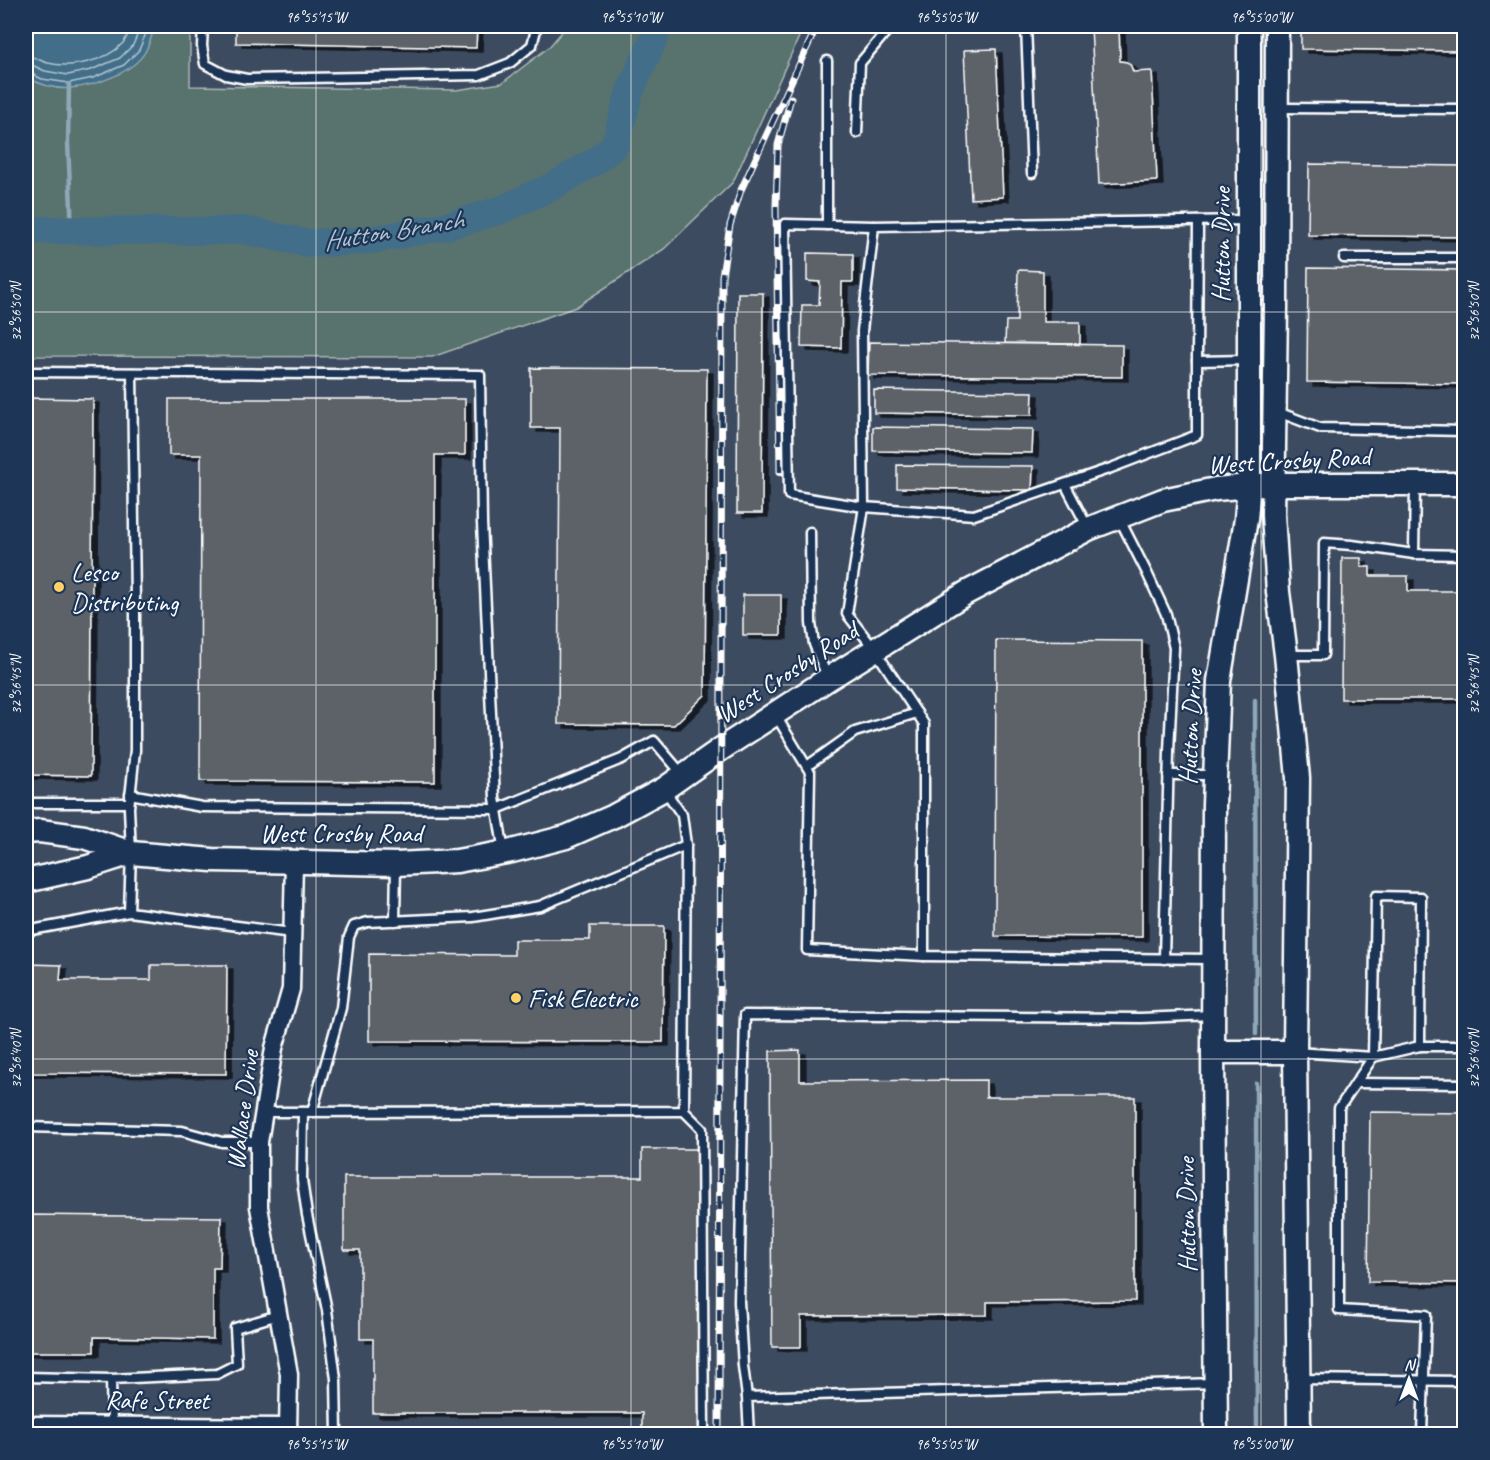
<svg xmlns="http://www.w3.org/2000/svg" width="1490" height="1460" viewBox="0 0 1490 1460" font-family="Caveat,sans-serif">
<defs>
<filter id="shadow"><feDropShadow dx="6" dy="4" stdDeviation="0" flood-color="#0009"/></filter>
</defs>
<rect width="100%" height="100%" fill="#30425c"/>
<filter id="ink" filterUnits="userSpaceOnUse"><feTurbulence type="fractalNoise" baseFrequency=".0167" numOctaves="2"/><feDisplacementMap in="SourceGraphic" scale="12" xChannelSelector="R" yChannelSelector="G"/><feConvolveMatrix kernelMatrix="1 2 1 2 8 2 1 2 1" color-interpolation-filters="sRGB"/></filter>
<g filter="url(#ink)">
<g fill="#3d4c60">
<polygon points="190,26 567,26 549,47 502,83 456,90 190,86"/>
<polygon points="804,26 1464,26 1464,1434 26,1434 26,356 432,357 733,182"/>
</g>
<polygon fill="#58726e" stroke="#acb8b6" stroke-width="1.5" points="26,26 190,26 190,86 456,90 502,83 549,47 567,26 804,26 733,182 664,249 576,307 432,357 26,356"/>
<path fill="#426e89" stroke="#8ea8b8" stroke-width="1.5" d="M 26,26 L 155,26 C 152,34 150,44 145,52 C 133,73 94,86 71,88 C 56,90 39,84 26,77 Z"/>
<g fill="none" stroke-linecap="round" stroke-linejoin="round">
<g stroke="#b3c5d0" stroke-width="1.5">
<path d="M 26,56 C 34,56 40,61 48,63 C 71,69 107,61 123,43 C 127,38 129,31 131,26"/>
<polyline points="26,65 32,65 45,71 68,75 91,70 120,58 133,45 141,26"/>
<polyline points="26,72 30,73 42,79 69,83 93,78 124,65 139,50 149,26"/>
</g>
<g stroke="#8ea8b8" stroke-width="4.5">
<polyline points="69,84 68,143 72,231"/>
<polyline points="1255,700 1256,1034"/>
<polyline points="1256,1083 1257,1434"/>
</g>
<polyline stroke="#426e89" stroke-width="28" points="26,230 214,231 242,230 307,243 345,242 378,239 450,225 501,210 555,185 597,160 615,145 630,91 654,39 659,26"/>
</g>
<g fill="#5c6268" stroke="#fff" stroke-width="1.5" filter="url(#shadow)">
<polygon points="236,26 477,26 476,48 236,43"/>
<polygon points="1091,26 1119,26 1120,61 1127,62 1131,66 1133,72 1152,71 1157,181 1099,184"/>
<polygon points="1301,26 1464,26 1464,51 1301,49"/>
<polygon points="996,49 1003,197 971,199 964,50"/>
<polygon points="1309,164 1464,166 1464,237 1308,235"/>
<polygon points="807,253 853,254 853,282 842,282 841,348 801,347 802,305 819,305 820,282 807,281"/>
<polygon points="1308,268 1464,270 1464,384 1307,382"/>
<polygon points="1018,270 1043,271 1043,322 1080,322 1080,344 1005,343 1006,321 1017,321"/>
<polygon points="738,293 763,293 762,513 737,513"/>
<polygon points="869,342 1122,345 1122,377 868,375"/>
<polygon points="531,368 707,369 705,695 674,725 558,724 560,428 531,428"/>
<polygon points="874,390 1033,392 1032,415 874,413"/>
<polygon points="26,398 93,399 91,776 26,775"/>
<polygon points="169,399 465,399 465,455 435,455 435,782 200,781 201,455 169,455"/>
<polygon points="873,427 1033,429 1032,453 873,451"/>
<polygon points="897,465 1033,466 1032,490 897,488"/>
<polygon points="1342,558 1361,558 1361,567 1370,567 1370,576 1408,576 1408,591 1464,591 1464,699 1341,699"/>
<rect x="743" y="595" width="38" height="40"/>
<polygon points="996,640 1142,641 1142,937 995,936"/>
<polygon points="590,926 664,926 663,1042 369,1041 369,954 514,955 514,940 590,940"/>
<polygon points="26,964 61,965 60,980 151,980 151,965 227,965 226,1074 26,1073"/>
<polygon points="800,1050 800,1081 986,1080 986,1097 1135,1097 1135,1301 987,1302 987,1315 801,1316 801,1347 772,1347 770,1051"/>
<polygon points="1370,1112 1464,1113 1464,1283 1368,1282"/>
<polygon points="642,1149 699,1149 699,1434 642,1434 642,1413 373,1413 373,1339 360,1339 360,1250 344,1250 344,1177 642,1177"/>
<polygon points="26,1215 221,1217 220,1268 213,1268 213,1339 94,1337 94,1352 26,1352"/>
</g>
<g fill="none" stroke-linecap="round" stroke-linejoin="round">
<g stroke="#fff" stroke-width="13">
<g id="lane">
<polyline points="203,26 202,46 205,64 226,75 247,79 479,75 510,63 532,45 537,26"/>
<polyline points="1026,26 1032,173"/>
<polyline points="827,61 827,225"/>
<polyline points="1278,108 1464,109"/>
<polyline points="857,133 860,63 891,26"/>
<polyline points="874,226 785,224 789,495 864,507 847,614 875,650 924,724 924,956 1213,959"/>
<polyline points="1344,258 1464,258"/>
<polyline points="1246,360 1197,361 1197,435 1111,468 974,515 864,507 862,331 874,226 1249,220"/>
<polyline points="1197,361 1198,221"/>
<polyline points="26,372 480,375 482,523 495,798 504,852"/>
<polyline points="1275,411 1320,428 1464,431"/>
<polyline points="1065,484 1088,528"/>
<polyline points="1119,518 1147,573 1166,614 1174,648 1169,751 1164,959"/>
<polyline points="810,532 811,623 814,644 828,679"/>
<polyline points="1414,554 1464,555"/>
<polyline points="1287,655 1323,655 1324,543 1352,545 1414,554 1415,484"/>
<polyline points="775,714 810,772 807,950 924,956"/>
<polyline points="807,766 855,732 917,713"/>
<polyline points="1168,775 1213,775"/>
<polyline points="130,794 202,807 497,809 622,759 654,741 683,775"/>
<polyline points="26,803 129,803"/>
<polyline points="129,912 131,853 129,808 135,750 135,600 132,373"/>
<polyline points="395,921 396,865"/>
<polyline points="26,931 129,912 292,933"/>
<polyline points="1420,1046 1421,897 1376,896 1373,1057 1339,1108 1339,1310 1426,1315 1422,1434"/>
<polyline points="1295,1052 1373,1057 1420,1046 1464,1046"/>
<polyline points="1356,1083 1464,1084"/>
<polyline points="684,1111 702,1129 704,1434"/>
<polyline points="264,1112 684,1111 686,845 682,815 664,789"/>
<polyline points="303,1112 302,1180 307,1215 327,1310 336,1379 337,1434"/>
<polyline points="312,1112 341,1008 349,937 354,926 368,922 473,917 540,906 686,845"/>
<polyline points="26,1127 182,1131 222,1142 259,1142"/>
<polyline points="26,1377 111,1379 217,1374 237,1364 235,1328 278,1315"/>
<polyline points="111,1379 112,1426"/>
<polyline points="1299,1379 1464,1381"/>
<polyline points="747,1397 743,1366 739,1302 745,1015 1141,1018 1213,1015"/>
<polyline points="749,1434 747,1397 1216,1383"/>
</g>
</g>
<g stroke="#fff" stroke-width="21">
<g id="street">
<polyline points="26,1425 288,1427"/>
<polyline points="288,1434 289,1374 259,1207 259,1142 274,1048 291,989 294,863"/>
</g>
</g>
<g stroke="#fff" stroke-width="27">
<g id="secondary">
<polyline points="1277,26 1276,308 1273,515 1278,592 1286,655 1298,778 1295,1052 1299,1434"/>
<polyline points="26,832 40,831 84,837 131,853 212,860 396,864 457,861 512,851 566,837 614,816 664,789 721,749 828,679 966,593 1088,529 1163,500 1216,489 1273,484 1464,484"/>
<polyline points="26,881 88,867 131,853"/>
<polyline points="1213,1052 1295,1052"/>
<polyline points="1216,1434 1213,1052 1214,805 1219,681 1246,519 1249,486 1249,26"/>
</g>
</g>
<use href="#lane" stroke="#1d3557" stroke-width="8"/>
<use href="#street" stroke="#1d3557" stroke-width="16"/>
<use href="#secondary" stroke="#1d3557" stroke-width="22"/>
<g stroke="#fff" stroke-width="7">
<g id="rail">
<polyline points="780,472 776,206 778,145 791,98"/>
<polyline points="719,1434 722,276 730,225 741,190 817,26"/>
</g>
</g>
<use href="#rail" stroke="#1d3557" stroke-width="4.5" stroke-dasharray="14" stroke-linecap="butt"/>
</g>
</g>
<path fill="none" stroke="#fff" stroke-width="1.5" stroke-opacity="0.45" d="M 316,26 L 316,1434M 631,26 L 631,1434M 946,26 L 946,1434M 1261,26 L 1261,1434M 26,312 L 1464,312M 26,685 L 1464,685M 26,1059 L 1464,1059M 26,1432 L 1464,1432"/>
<g fill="#ffd166" stroke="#1d3557" stroke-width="2">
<circle cx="59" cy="587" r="6"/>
<circle cx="516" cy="998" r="6"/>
</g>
<g text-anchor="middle" stroke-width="4.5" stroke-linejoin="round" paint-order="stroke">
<g font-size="26" fill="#fff" stroke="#1d3557">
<text transform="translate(1221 245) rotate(-90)" y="9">Hutton Drive</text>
<text transform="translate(1289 460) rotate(-3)" y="9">West Crosby Road</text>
<text transform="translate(787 672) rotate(-33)" y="9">West Crosby Road</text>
<text transform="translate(1190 727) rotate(-87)" y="9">Hutton Drive</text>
<text x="341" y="842">West Crosby Road</text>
<text transform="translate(242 1110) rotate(-83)" y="9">Wallace Drive</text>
<text transform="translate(1186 1215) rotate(-91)" y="9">Hutton Drive</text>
<text x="157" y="1409">Rafe Street</text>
</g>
<g font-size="26" fill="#fff" stroke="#1d3557" text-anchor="start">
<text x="71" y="581">Lesco<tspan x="71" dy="30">Distributing</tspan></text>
<text x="528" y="1007">Fisk Electric</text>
</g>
<g font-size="27" font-style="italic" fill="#b3c5d0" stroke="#1d3557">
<text transform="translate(393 230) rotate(-9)" y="9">Hutton Branch</text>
</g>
</g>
<rect width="1490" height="1460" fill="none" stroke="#1d3557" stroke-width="66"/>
<g transform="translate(1409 1379)" stroke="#1d3557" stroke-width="4.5" paint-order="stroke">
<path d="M0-4.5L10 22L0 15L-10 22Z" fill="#ffffff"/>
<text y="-9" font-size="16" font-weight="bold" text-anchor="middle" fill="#ffffff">N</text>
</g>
<rect x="33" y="33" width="1424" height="1394" fill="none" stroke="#fff" stroke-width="2"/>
<g font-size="15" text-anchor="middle" fill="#fff">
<text x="316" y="22">96°55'15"W</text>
<text x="631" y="22">96°55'10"W</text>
<text x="946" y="22">96°55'05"W</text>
<text x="1261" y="22">96°55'00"W</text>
<text transform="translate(16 312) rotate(-90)" y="5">32°56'50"N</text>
<text transform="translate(1474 312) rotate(-90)" y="5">32°56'50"N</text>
<text transform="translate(16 685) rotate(-90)" y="5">32°56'45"N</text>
<text transform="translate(1474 685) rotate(-90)" y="5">32°56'45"N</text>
<text transform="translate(16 1059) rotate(-90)" y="5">32°56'40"N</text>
<text transform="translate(1474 1059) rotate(-90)" y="5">32°56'40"N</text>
<text x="316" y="1449">96°55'15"W</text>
<text x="631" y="1449">96°55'10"W</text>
<text x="946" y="1449">96°55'05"W</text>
<text x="1261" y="1449">96°55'00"W</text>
</g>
</svg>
